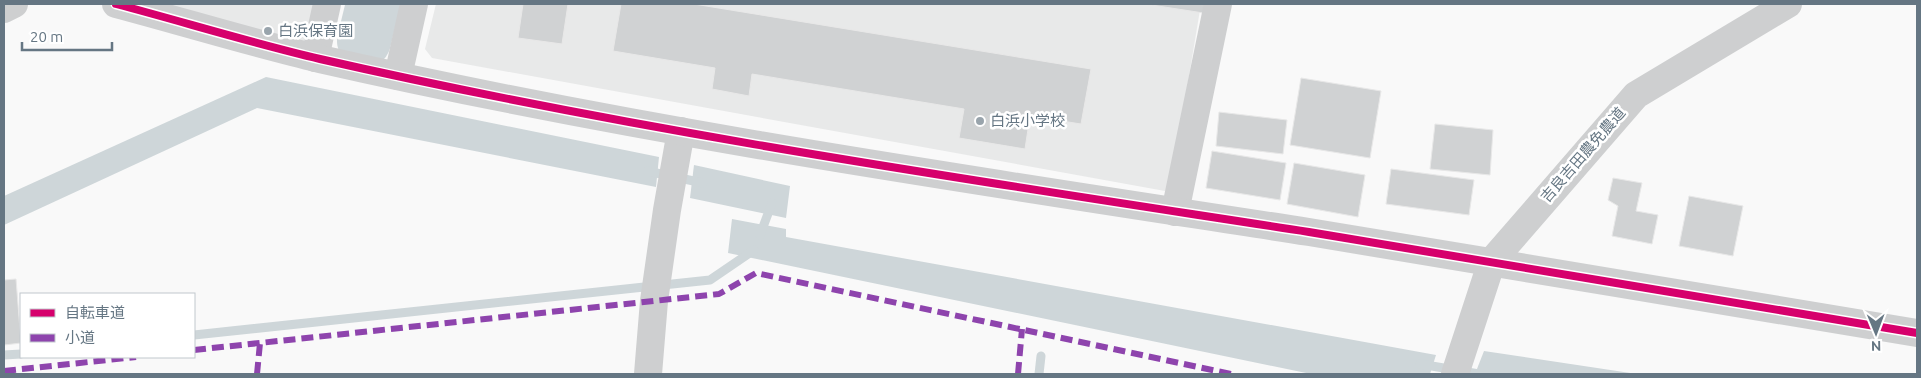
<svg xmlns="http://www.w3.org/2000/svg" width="1921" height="378" viewBox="0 0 1921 378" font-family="Ubuntu,'Noto Sans JP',sans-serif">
<rect width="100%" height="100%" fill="#f9f9f9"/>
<g fill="#e8e9e9">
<polygon points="116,4 327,4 315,58"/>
<polygon points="436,4 1201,4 1171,184 1165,191 432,58 425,49"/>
</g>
<g fill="#ced6d9">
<polygon points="352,4 382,4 377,26 349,17"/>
<polygon points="266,77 659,157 656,187 257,108 4,225 4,196"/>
<polygon points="694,165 790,186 786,218 690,198"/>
<polygon points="732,219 786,229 786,237 1436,355 1430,374 1311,374 728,253"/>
<polygon points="1484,351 1637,374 1475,374"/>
</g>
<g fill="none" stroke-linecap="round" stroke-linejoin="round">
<g stroke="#ced6d9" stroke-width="9">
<polyline points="647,171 703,183"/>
<polyline points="760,235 772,203"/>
<polyline points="194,335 710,280 754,250"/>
<polyline points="4,355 21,354"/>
<polyline points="1420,364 1479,374"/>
<polyline points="1039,374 1041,356"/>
</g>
<polyline stroke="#ced6d9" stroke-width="54" points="364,41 373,4"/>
</g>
<g fill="#d0d2d3" stroke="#e8e8e8">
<polygon points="523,4 568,4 562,44 518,38"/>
<polygon points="621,4 694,4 1091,69 1081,124 1030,116 1025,149 959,138 964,109 752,74 749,96 712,89 715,68 613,51"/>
<polygon points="1145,4 1212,4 1210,14"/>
<polygon points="1301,78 1381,91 1370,158 1290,145"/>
<polygon points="1219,112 1287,120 1283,154 1216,146"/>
<polygon points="1435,124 1493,130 1490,175 1430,169"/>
<polygon points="1212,151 1286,163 1280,200 1206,188"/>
<polygon points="1294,163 1365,175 1358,217 1287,204"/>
<polygon points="1391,169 1474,180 1469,215 1386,204"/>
<polygon points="1613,178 1642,183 1636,211 1658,215 1652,244 1612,236 1618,206 1608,200"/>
<polygon points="1689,196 1743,206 1733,256 1679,246"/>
<polygon points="16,279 21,343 4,345 4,280"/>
</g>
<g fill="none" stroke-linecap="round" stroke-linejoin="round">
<g stroke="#cecfd0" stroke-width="28">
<polyline points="4,9 14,4"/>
<polyline points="315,58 327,4"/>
<polyline points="398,76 414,4"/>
<polyline points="1175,212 1218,4"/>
<polyline points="648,374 654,301 667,210 681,131"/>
</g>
<g stroke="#cecfd0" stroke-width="28">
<path d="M 116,4 C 184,22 252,43 320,59 C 645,133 979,181 1309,232 C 1512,264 1714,301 1917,333"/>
<polyline points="1455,374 1492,261 1636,95 1788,4"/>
</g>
<g stroke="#8e44ad" stroke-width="6" stroke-dasharray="12 6" stroke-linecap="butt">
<polyline points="194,350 719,294 756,273 1231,374"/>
<polyline points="4,371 136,357"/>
<polyline points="257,374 260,343"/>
<polyline points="1018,374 1022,329"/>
</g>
<g stroke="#fff" stroke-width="11">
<path id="cycleway" d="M 116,4 C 184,22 252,43 320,59 C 645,133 979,181 1309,232 C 1512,264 1714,301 1917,333"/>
</g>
<use href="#cycleway" stroke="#d6006c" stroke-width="8"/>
</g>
<g fill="#99a4ac" stroke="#fff" stroke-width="2">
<circle cx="268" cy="31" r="5"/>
<circle cx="980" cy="121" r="5"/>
</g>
<g text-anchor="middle" stroke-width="5" stroke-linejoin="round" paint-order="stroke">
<g font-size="15" fill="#657683" stroke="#fff" text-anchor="start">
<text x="278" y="36">白浜保育園</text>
<text x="990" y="126">白浜小学校</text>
</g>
<g font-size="15" fill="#657683" stroke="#fff">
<text transform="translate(1583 155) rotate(-49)" y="5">吉良吉田農免農道</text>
</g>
</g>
<rect width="1921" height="378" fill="none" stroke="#657683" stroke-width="10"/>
<rect x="20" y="293" width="175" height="65" fill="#ffffff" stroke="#c1c8cd"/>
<rect x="30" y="309" width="25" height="8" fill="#d6006c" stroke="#c1c8cd"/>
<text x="65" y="318" font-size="15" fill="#657683">自転車道</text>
<rect x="30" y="334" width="25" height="8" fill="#8e44ad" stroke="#c1c8cd"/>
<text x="65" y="343" font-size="15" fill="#657683">小道</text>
<g transform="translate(1876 333) rotate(179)" stroke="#ffffff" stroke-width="4" paint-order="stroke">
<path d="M0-4L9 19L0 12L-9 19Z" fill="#657683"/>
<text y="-8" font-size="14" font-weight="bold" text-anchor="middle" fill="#657683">N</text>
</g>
<path d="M22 42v8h90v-8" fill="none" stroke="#657683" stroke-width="2.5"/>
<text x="30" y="42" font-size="15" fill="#657683" stroke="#ffffff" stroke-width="4" paint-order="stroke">20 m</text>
</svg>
